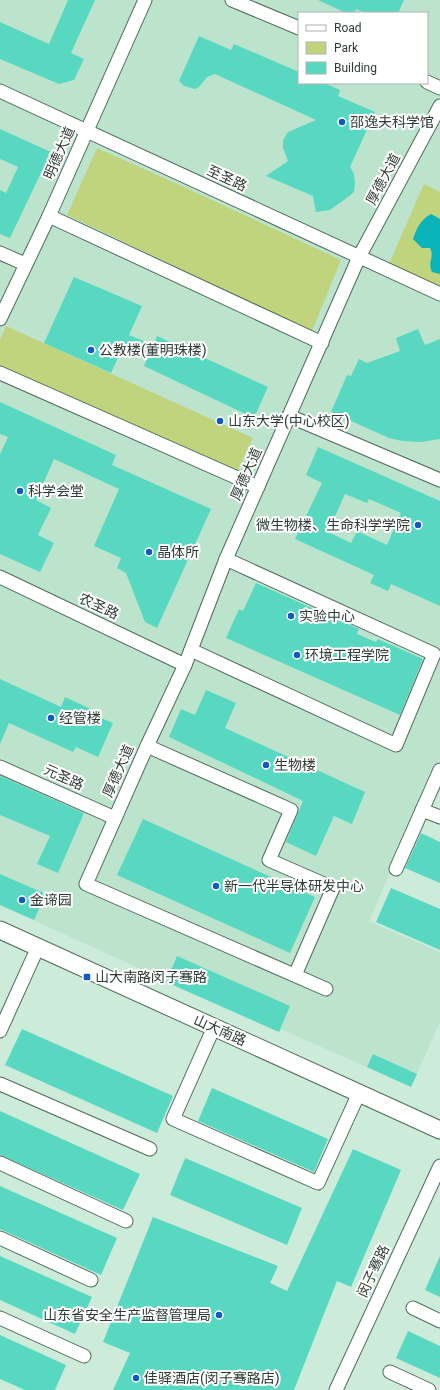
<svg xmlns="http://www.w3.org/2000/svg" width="440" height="1390" viewBox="0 0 440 1390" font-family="Roboto,'Noto Sans SC',sans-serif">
<rect width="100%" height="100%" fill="#ccecd9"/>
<path fill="#bce4cd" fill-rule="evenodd" d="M 0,0 L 440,0 L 440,759 L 369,921 L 440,952 L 440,1022 L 411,1087 L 281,1029 L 279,1032 L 0,905 ZM 299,13 L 427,13 L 427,83 L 299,83 Z"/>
<g fill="#c0d37d">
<polygon points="97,148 184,187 341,260 312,331 67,215"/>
<polygon points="424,184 440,192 440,287 389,264"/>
<polygon points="6,326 253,438 238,470 0,367 0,340"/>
</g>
<path fill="#0ab3ba" d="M 431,214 L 440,219 L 440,274 L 432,272 C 427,261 435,258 430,248 L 422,248 L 413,239 C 417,228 420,220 431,214 Z"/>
<g fill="#59d8c1" fill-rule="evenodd">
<polygon points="68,0 95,0 71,53 84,59 74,80 59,84 0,59 0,22 49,44"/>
<polygon points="318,0 404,0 398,13 365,13 356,9 354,13 346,13"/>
<polygon points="199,36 231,50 234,44 299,72 299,83 324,83 340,90 338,96 375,112 350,167 354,174 355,183 354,192 348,197 330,210 316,212 313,196 266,176 288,161 283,148 283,140 288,132 316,120 215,74 207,77 199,87 195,89 184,86 179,81"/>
<polygon points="0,129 51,152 10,238 0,234 0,190 6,193 18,167 0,159"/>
<polygon points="74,277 142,306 129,335 153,345 157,336 268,387 254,418 144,366 148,356 124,345 111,373 44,343"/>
<polygon points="418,329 425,345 440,339 440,439 421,442 402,441 389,438 331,412 347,375 351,376 359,359 367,363 400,351 396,338"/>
<polygon points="0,402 116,455 112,465 211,509 157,628 145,622 126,573 117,568 121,558 94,546 119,489 54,459 36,500 51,508 38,535 54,543 40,572 0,554 0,454 8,437 0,434"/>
<path d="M 318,447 L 440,501 L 440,606 L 391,584 L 388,591 L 370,583 L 374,575 L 295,539 L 322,483 L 306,475 ZM 345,494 L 367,503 L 369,499 L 401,513 L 387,545 L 357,531 L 351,543 L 328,532 Z"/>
<polygon points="256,583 359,629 357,634 376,642 378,639 423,659 400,715 226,638 239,609 243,611"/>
<polygon points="0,679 61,707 65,697 91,709 89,713 113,723 98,757 76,747 73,752 9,723 0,744"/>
<polygon points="206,690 236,703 225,728 365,792 352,824 334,816 316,856 286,842 303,801 169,737 181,709 195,715"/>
<polygon points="0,776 84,813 58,873 37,864 50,836 0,815"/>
<polygon points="143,819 315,897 290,953 117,875"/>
<polygon points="421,833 440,842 440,883 405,868"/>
<polygon points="0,874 46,894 34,920 0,905"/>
<polygon points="391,888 440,909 440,950 376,922"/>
<polygon points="177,956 290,1006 279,1032 166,982"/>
<polygon points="22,1029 173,1096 157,1133 5,1065"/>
<polygon points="373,1054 417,1074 411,1087 367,1067"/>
<polygon points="212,1088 328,1139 314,1172 198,1121"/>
<polygon points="0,1111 140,1174 123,1210 0,1155"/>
<polygon points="353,1149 401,1170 351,1287 337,1281 294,1390 113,1390 130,1353 103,1342 153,1217 278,1266 270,1283 287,1291"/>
<polygon points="185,1158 302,1208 287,1245 170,1195"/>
<polygon points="0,1186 117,1238 101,1275 0,1229"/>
<polygon points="0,1256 92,1297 75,1334 0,1300"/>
<polygon points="440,1256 440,1297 425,1290"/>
<polygon points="408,1331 440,1346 440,1378 396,1358"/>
<polygon points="0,1335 66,1365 55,1390 25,1390 0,1379"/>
</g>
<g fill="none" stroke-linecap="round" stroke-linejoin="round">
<g stroke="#4d6a5a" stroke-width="15">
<g id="minor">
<polyline points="232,0 299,28"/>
<polyline points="427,82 440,88"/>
<polyline points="0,91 440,294"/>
<polyline points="49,216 322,343"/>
<polyline points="0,253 25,264"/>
<polyline points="0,319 49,216 145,0"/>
<polyline points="0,373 258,487"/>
<polyline points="289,416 440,480"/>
<polyline points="0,577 185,665"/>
<polyline points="191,650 396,745 434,654 226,559"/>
<polyline points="147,746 291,810 269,860 333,888 295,975"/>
<polyline points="0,767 115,818"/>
<polyline points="422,810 440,817"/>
<polyline points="396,869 440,770"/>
<polyline points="326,989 86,884 147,746 185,665 226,559 359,257 440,106"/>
<polyline points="214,1027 173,1119 318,1183 359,1093"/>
<polyline points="0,1031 38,947"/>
<polyline points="0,1084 150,1149"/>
<polyline points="0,1163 126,1221"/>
<polyline points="0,1238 91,1280"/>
<polyline points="413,1308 440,1321"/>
<polyline points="0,1318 84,1356"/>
<polyline points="390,1372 429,1390"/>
<polyline points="336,1390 440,1166"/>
</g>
</g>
<g stroke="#4d6a5a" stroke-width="19">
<polyline id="major" points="0,930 440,1130"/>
</g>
<use href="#minor" stroke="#fff" stroke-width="13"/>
<use href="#major" stroke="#fff" stroke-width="17"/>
</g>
<g fill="#1358c3" stroke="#fff" stroke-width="1.5">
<circle cx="342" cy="122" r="4"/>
<circle cx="91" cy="350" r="4"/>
<circle cx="220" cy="421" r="4"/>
<circle cx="20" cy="491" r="4"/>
<circle cx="418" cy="525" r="4"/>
<circle cx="149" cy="552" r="4"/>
<circle cx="291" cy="616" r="4"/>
<circle cx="297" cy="655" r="4"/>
<circle cx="51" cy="718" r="4"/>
<circle cx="266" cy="765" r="4"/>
<circle cx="216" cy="886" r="4"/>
<circle cx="22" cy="900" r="4"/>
<rect x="83" y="973" width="8" height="8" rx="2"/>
<circle cx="219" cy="1315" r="4"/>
<circle cx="136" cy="1378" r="4"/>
</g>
<g text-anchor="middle" stroke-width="4" stroke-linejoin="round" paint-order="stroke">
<g font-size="14" fill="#2e3b34" stroke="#fff" text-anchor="start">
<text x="350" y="127">邵逸夫科学馆</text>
<text x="99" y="355">公教楼(董明珠楼)</text>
<text x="228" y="426">山东大学(中心校区)</text>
<text x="28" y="496">科学会堂</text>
<text x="410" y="530" text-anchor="end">微生物楼、生命科学学院</text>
<text x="157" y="557">晶体所</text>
<text x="299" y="621">实验中心</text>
<text x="305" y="660">环境工程学院</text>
<text x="59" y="723">经管楼</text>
<text x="274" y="770">生物楼</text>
<text x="224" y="891">新一代半导体研发中心</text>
<text x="30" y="905">金谛园</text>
<text x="95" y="982">山大南路闵子骞路</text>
<text x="211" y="1320" text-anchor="end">山东省安全生产监督管理局</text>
<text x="144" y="1383">佳驿酒店(闵子骞路店)</text>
</g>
<g font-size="14" fill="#2e3b34" stroke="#fff">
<text transform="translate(59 153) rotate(-66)" y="5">明德大道</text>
<text transform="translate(227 178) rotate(25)" y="5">至圣路</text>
<text transform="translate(383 179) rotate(-62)" y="5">厚德大道</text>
<text transform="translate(246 474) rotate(-66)" y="5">厚德大道</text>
<text transform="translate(99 606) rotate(25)" y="5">农圣路</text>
<text transform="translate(118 771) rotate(-66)" y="5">厚德大道</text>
<text transform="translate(64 777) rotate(24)" y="5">元圣路</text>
<text transform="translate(220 1030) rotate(24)" y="5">山大南路</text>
<text transform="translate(373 1271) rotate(-65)" y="5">闵子骞路</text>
</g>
</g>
<rect x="298" y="12" width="130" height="72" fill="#ffffff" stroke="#abb1ae"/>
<rect x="306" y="25" width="20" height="6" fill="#ffffff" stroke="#abb1ae"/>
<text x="334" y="32" font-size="12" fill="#2e3b34">Road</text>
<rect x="306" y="42" width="20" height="12" fill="#c0d37d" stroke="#abb1ae"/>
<text x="334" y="52" font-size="12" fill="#2e3b34">Park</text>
<rect x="306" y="62" width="20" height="12" fill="#59d8c1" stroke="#abb1ae"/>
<text x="334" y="72" font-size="12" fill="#2e3b34">Building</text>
</svg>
